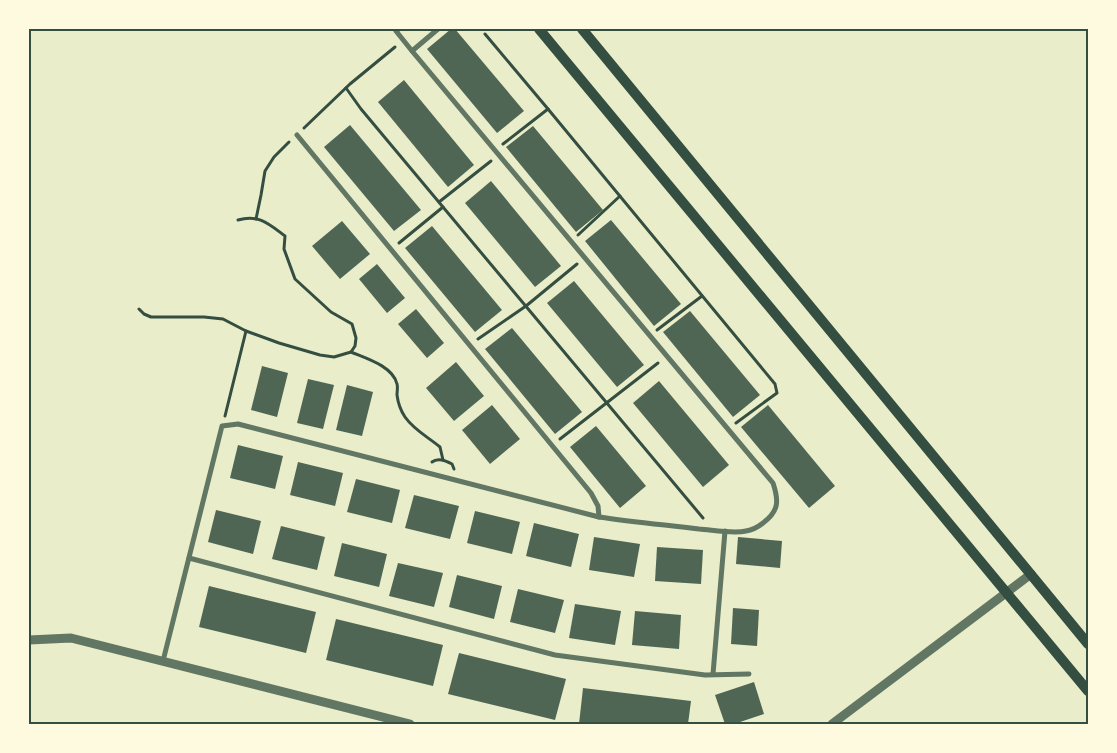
<svg xmlns="http://www.w3.org/2000/svg" width="1117" height="753" viewBox="0 0 1117 753" font-family="Jost,sans-serif">
<rect width="100%" height="100%" fill="#e9edc9"/>
<g fill="#4f6655">
<polygon points="451,29 455,29 524,111 497,133 427,49"/>
<polygon points="404,80 474,165 448,187 378,102"/>
<polygon points="350,125 421,210 394,231 324,147"/>
<polygon points="533,126 603,210 576,232 506,147"/>
<polygon points="491,181 561,266 535,287 465,203"/>
<polygon points="611,220 681,304 654,326 585,241"/>
<polygon points="342,221 370,254 340,279 312,246"/>
<polygon points="432,226 502,310 475,332 405,248"/>
<polygon points="377,264 405,298 387,313 359,279"/>
<polygon points="574,281 644,365 617,387 547,303"/>
<polygon points="416,309 444,343 427,358 398,324"/>
<polygon points="690,311 760,395 733,417 663,332"/>
<polygon points="512,328 582,412 555,434 485,349"/>
<polygon points="456,362 484,396 454,421 426,388"/>
<polygon points="262,366 288,373 277,417 251,410"/>
<polygon points="308,379 334,385 323,429 297,423"/>
<polygon points="659,381 729,465 703,487 633,403"/>
<polygon points="347,385 373,392 362,436 336,430"/>
<polygon points="492,405 520,439 490,464 462,430"/>
<polygon points="768,405 835,486 809,508 741,427"/>
<polygon points="596,426 646,486 620,508 570,447"/>
<polygon points="238,445 283,456 275,489 230,478"/>
<polygon points="298,462 343,473 335,506 290,495"/>
<polygon points="356,479 400,490 392,523 347,512"/>
<polygon points="414,495 459,506 450,539 405,528"/>
<polygon points="216,510 261,521 253,554 208,542"/>
<polygon points="475,511 520,522 512,554 467,543"/>
<polygon points="534,523 579,534 571,567 526,556"/>
<polygon points="281,526 325,537 317,570 272,559"/>
<polygon points="594,537 640,544 634,577 589,570"/>
<polygon points="738,537 782,541 780,568 736,564"/>
<polygon points="342,543 387,554 379,587 334,576"/>
<polygon points="657,547 703,550 701,584 655,581"/>
<polygon points="398,563 443,573 434,607 389,596"/>
<polygon points="457,575 502,586 494,619 449,607"/>
<polygon points="209,586 316,612 306,653 199,627"/>
<polygon points="518,589 564,600 555,633 510,622"/>
<polygon points="575,604 621,611 615,645 569,638"/>
<polygon points="733,608 759,610 757,646 731,644"/>
<polygon points="635,611 681,615 679,649 632,645"/>
<polygon points="336,619 443,645 433,686 326,660"/>
<polygon points="459,653 566,679 555,720 448,694"/>
<polygon points="754,682 764,714 734,724 725,724 715,695"/>
<polygon points="583,688 691,701 688,724 579,724"/>
</g>
<g fill="none" stroke-linecap="round" stroke-linejoin="round">
<g stroke="#344e41" stroke-width="3">
<polyline points="485,34 548,109 775,384 777,393 736,423"/>
<polyline points="346,88 361,109 703,518"/>
<polyline points="304,128 350,84 395,47"/>
<polyline points="503,144 548,109"/>
<polyline points="439,202 491,161"/>
<polyline points="256,219 261,195 265,171 274,157 289,142"/>
<polyline points="578,235 620,196"/>
<polyline points="399,243 443,207"/>
<path d="M 139,309 L 144,314 L 151,317 L 204,317 L 223,319 L 246,331 L 279,343 L 320,355 L 334,357 L 351,352 L 355,346 L 356,338 L 352,324 L 331,312 L 295,279 L 284,249 L 285,236 C 269,224 259,214 238,220"/>
<polyline points="657,330 702,296"/>
<polyline points="478,339 526,306 577,264"/>
<path d="M 351,352 C 365,358 393,366 397,384 C 398,387 397,392 397,395 C 398,403 401,411 405,417 C 414,430 428,437 440,447 L 443,460"/>
<polyline points="225,416 246,331"/>
<polyline points="560,439 658,363"/>
<path d="M 432,462 C 438,457 446,461 452,464 L 454,469"/>
</g>
<g stroke="#617663" stroke-width="5">
<polyline points="412,51 438,29"/>
<polyline points="297,135 591,493 598,506 599,517"/>
<polyline points="189,558 555,655 705,675 749,674"/>
<path d="M 163,661 L 222,426 L 238,424 L 599,517 C 632,522 666,525 699,529 C 713,530 733,534 746,531 C 752,530 758,527 763,523 C 779,511 779,501 773,483 L 412,51 L 396,31 L 399,29"/>
<polyline points="713,674 725,531"/>
</g>
<g stroke="#617663" stroke-width="9">
<polyline points="29,640 71,638 410,724"/>
<polyline points="832,724 1031,574"/>
</g>
<g stroke="#344e41" stroke-width="10">
<polyline points="539,29 1088,691"/>
<polyline points="582,29 1088,644"/>
</g>
</g>
<rect width="1117" height="753" fill="none" stroke="#fefae0" stroke-width="60"/>
<rect x="30" y="30" width="1057" height="693" fill="none" stroke="#344e41" stroke-width="2"/>
</svg>
